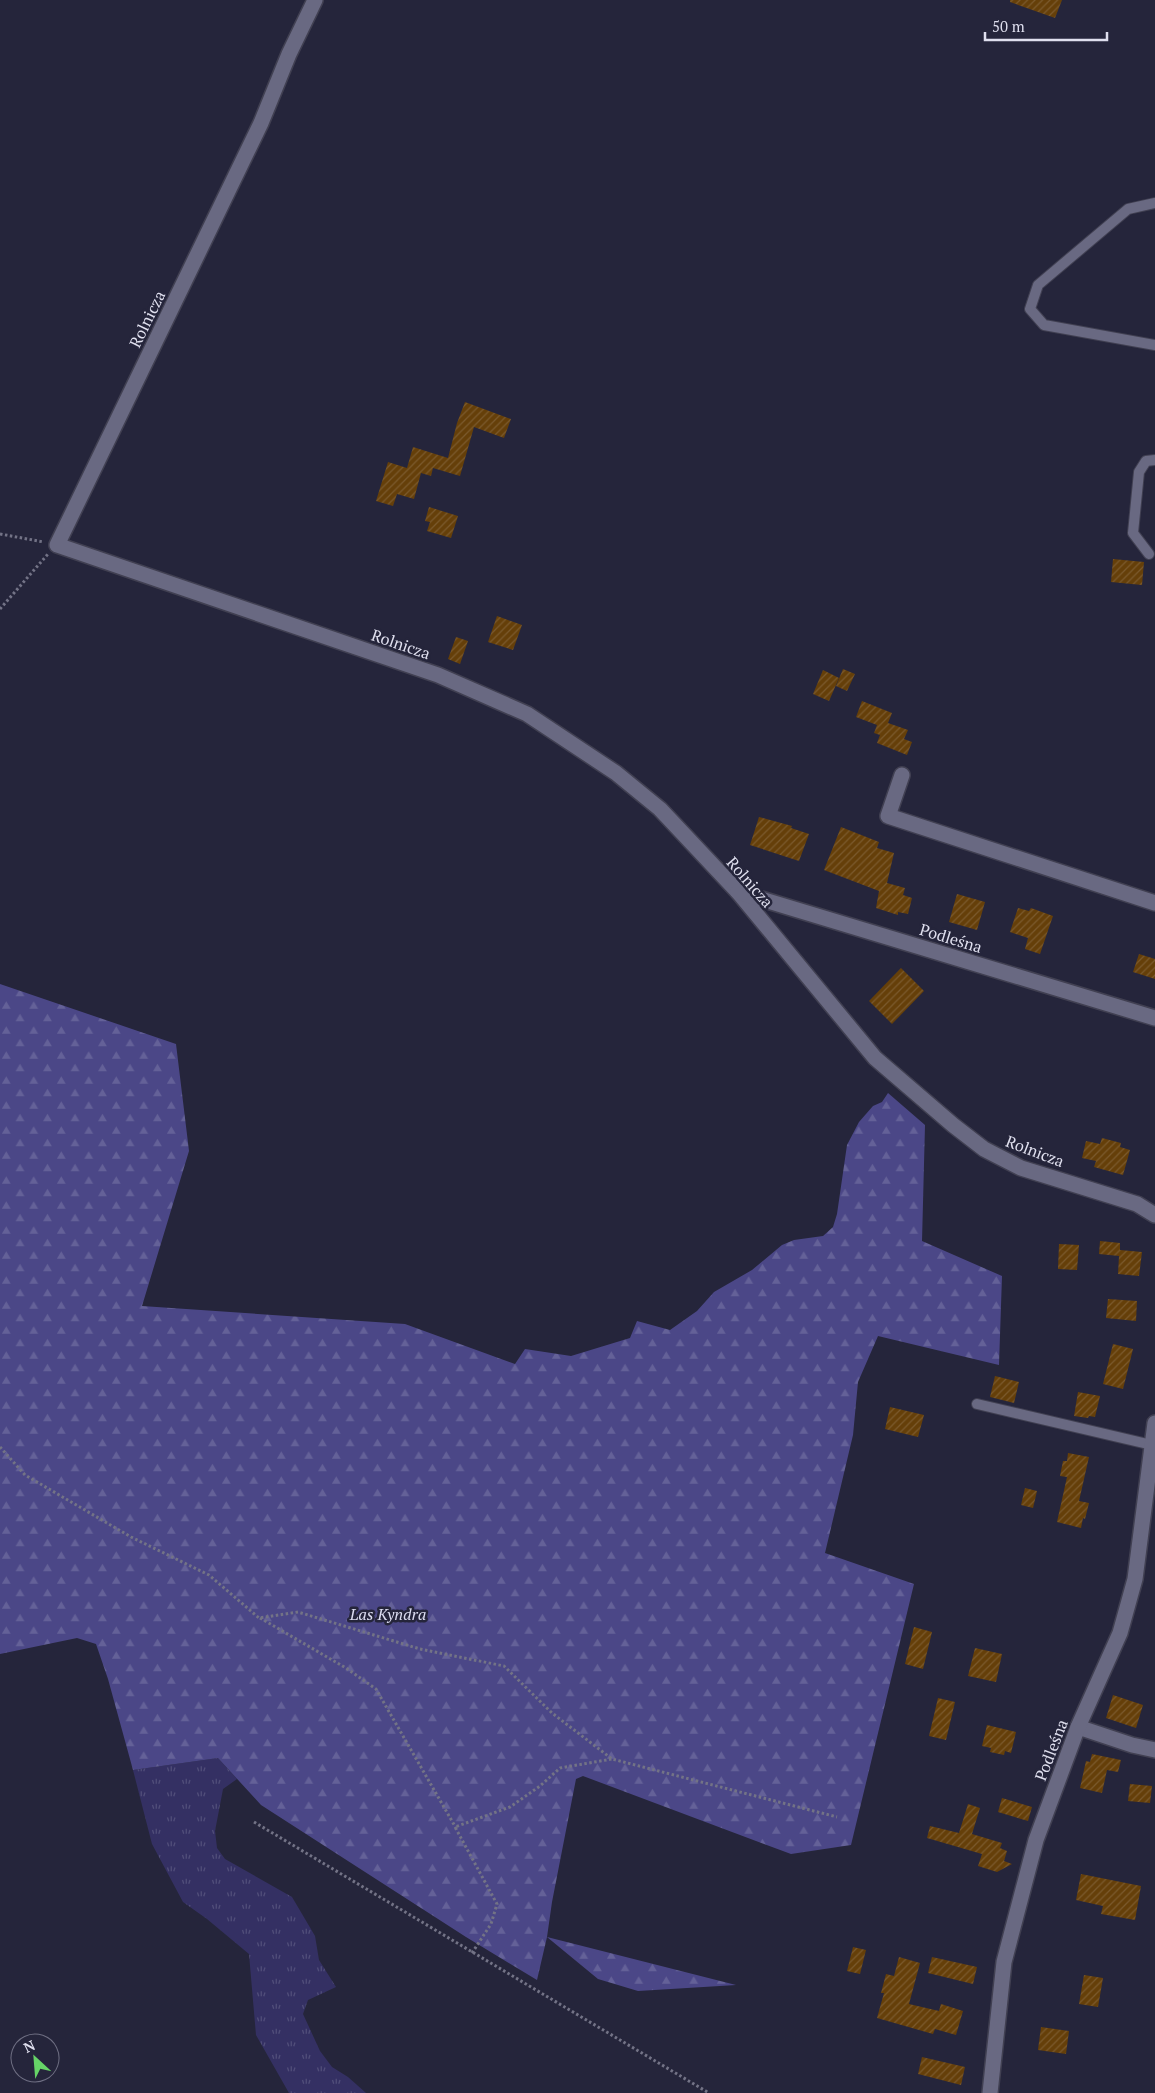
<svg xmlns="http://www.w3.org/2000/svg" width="1155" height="2093" viewBox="0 0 1155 2093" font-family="'PT Serif',serif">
<defs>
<pattern id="grass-tufts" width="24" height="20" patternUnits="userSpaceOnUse" patternTransform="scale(1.25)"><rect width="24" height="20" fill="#343063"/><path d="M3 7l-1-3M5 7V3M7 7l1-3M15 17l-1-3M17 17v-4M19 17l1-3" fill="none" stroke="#514e7a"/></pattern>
<pattern id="forest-firs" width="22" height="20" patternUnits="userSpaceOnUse" patternTransform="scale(1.25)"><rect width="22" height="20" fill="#4b4787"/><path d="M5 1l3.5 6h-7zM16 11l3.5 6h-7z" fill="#646198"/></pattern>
<pattern id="building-hatch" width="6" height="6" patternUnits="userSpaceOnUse" patternTransform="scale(1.25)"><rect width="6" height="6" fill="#653f09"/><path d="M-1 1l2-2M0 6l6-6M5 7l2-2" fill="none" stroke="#7b5a2d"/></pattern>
</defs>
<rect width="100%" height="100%" fill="#25253b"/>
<polygon fill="url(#grass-tufts)" points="218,1758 237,1779 223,1789 215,1831 217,1848 225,1859 292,1897 315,1936 319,1960 336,1987 308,2000 303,2014 320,2051 332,2067 348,2077 366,2093 289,2093 256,2035 249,1954 207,1919 183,1902 152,1844 133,1770"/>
<polygon fill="url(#forest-firs)" points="0,984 176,1044 189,1151 142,1306 405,1324 515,1364 525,1349 571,1356 630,1338 637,1321 670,1330 697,1311 714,1292 752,1270 782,1245 794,1240 823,1236 833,1227 837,1214 847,1145 859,1122 873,1106 882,1102 888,1093 925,1125 922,1241 1002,1276 999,1365 878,1336 858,1382 853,1435 825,1553 914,1584 851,1845 791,1854 583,1776 576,1779 552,1902 547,1937 736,1985 638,1991 598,1979 547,1937 537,1980 466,1937 261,1805 218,1758 133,1770 108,1679 96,1644 77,1638 0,1654"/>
<g fill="url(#building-hatch)">
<polygon points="1010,0 1062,0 1055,18 1010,2"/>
<polygon points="465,402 511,419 504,438 474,427 460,476 433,468 431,476 421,473 414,499 397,494 393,506 376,501 388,462 407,468 413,447 448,458 457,423"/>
<polygon points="429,507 458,516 451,538 427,531 430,522 425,521"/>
<polygon points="1113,559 1144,562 1142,585 1111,582"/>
<polygon points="497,616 522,625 513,650 488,642"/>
<polygon points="456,637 468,641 460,664 448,659"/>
<polygon points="843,669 855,674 847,691 836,686"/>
<polygon points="823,670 839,678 829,701 813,694"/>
<polygon points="862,701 892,713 888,723 908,730 904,739 912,742 907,755 877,743 880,735 874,733 877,725 856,717"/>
<polygon points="759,817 792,826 791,828 809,834 799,861 750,845"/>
<polygon points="841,827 879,842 877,848 894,853 887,883 905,888 903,895 912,898 908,914 898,912 898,915 876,908 879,891 824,870"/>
<polygon points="957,894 985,902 977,930 949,922"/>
<polygon points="1018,908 1029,911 1031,908 1053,916 1040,954 1025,949 1028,938 1010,932"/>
<polygon points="1139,954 1155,959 1155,979 1133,972"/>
<polygon points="901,968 924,991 892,1024 869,1001"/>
<polygon points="1102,1138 1121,1143 1120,1147 1130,1150 1123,1175 1094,1167 1096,1161 1082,1158 1086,1141 1100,1144"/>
<polygon points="1100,1241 1120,1243 1120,1250 1142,1252 1139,1276 1118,1274 1119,1256 1099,1254"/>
<polygon points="1059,1244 1079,1245 1077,1270 1058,1269"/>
<polygon points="1108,1299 1137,1301 1136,1321 1106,1318"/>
<polygon points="1113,1344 1133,1349 1123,1389 1103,1384"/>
<polygon points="995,1376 1019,1382 1014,1403 990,1397"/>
<polygon points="1078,1392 1100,1396 1095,1417 1089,1416 1088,1418 1074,1416"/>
<polygon points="890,1407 924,1415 918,1437 885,1429"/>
<polygon points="1068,1453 1089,1457 1079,1501 1089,1503 1085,1519 1083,1518 1081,1528 1057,1522 1067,1477 1060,1476 1063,1461 1067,1461"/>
<polygon points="1025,1488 1037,1491 1033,1508 1021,1505"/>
<polygon points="914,1627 932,1632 923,1669 905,1664"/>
<polygon points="975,1648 1002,1654 996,1682 968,1676"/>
<polygon points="1113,1695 1143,1705 1136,1728 1106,1718"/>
<polygon points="938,1698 955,1702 946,1740 929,1736"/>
<polygon points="987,1725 1016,1732 1011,1753 1005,1751 1004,1755 990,1752 991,1748 982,1746"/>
<polygon points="1092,1754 1121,1760 1118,1772 1107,1770 1102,1793 1080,1788 1086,1761 1090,1762"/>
<polygon points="1130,1784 1152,1786 1150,1803 1128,1801"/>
<polygon points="1002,1798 1032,1807 1028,1821 998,1812"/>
<polygon points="968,1804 980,1808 972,1834 1002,1843 1000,1848 1007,1851 1004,1861 1012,1864 997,1872 978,1866 982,1854 927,1838 930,1826 959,1833"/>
<polygon points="1081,1874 1141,1886 1135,1920 1101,1914 1103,1906 1076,1900"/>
<polygon points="853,1947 866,1950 860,1974 847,1971"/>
<polygon points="899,1957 920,1963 909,2004 939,2011 941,2004 963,2011 956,2035 935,2029 933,2034 877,2018 884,1993 881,1993 886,1974 894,1976"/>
<polygon points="932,1957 977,1967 973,1984 928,1973"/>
<polygon points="1084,1975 1103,1978 1098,2007 1079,2004"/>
<polygon points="1041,2027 1069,2031 1066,2054 1038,2050"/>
<polygon points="922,2057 965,2067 961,2085 918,2074"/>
</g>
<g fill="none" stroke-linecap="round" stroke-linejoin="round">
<g stroke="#414052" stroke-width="12">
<g id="service">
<polyline points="1155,203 1128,209 1038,285 1030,309 1044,325 1155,345"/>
<polyline points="1149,554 1133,533 1139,472 1146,461 1155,460"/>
<polyline points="977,1404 1152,1445"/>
</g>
</g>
<g stroke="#414052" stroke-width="18">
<g id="minor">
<polyline points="315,0 289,54 261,123 57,545 438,675 527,714 616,773 660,809 738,892 875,1058 953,1125 984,1149 1021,1168 1137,1204 1155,1215"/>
<polyline points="902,775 888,816 1155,903"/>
<polyline points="738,892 1155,1018"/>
<polyline points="1078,1727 1132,1745 1155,1750"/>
<polyline points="990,2093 1004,1962 1036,1840 1078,1727 1120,1633 1135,1579 1155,1423"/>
</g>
</g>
<g stroke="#737386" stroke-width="3" stroke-dasharray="2.5 2.5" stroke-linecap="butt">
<polyline points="0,534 44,542"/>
<polyline points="0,609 48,554"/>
<polyline points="0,1447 25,1475 131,1537 209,1575 259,1618 298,1612 420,1649 504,1666 552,1713 612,1759 837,1817"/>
<polyline points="260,1618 346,1668 376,1689 456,1828"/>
<polyline points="254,1822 709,2093"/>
<polyline points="472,1953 491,1924 497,1904 455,1827 510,1807 540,1786 560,1768 612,1759"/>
</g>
<use href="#service" stroke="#696982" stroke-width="10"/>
<use href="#minor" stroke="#696982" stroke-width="15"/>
</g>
<g text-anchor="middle" stroke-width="5" stroke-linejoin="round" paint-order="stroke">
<g font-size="16" fill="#dfdfee" stroke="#25253b">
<text transform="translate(147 319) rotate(-64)" y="6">Rolnicza</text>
<text transform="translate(401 644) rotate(19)" y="6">Rolnicza</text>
<text transform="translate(750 882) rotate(49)" y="6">Rolnicza</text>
<text transform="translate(951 938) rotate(17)" y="6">Podleśna</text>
<text transform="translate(1035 1151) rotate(21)" y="6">Rolnicza</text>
<text transform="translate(1051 1750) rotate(-69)" y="6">Podleśna</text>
</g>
<g font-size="16" font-style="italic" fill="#dbdcf0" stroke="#25253b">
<text x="388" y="1620">Las Kyndra</text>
</g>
</g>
<g transform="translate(35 2058) rotate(334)"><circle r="24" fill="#25253b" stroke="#6f6f83"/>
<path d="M0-4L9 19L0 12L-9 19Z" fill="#66d467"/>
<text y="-8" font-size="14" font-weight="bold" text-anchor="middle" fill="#dfdfee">N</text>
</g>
<path d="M985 32v8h122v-8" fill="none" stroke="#dfdfee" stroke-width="2.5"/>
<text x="992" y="32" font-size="15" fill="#dfdfee" stroke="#25253b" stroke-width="4" paint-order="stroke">50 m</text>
</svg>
